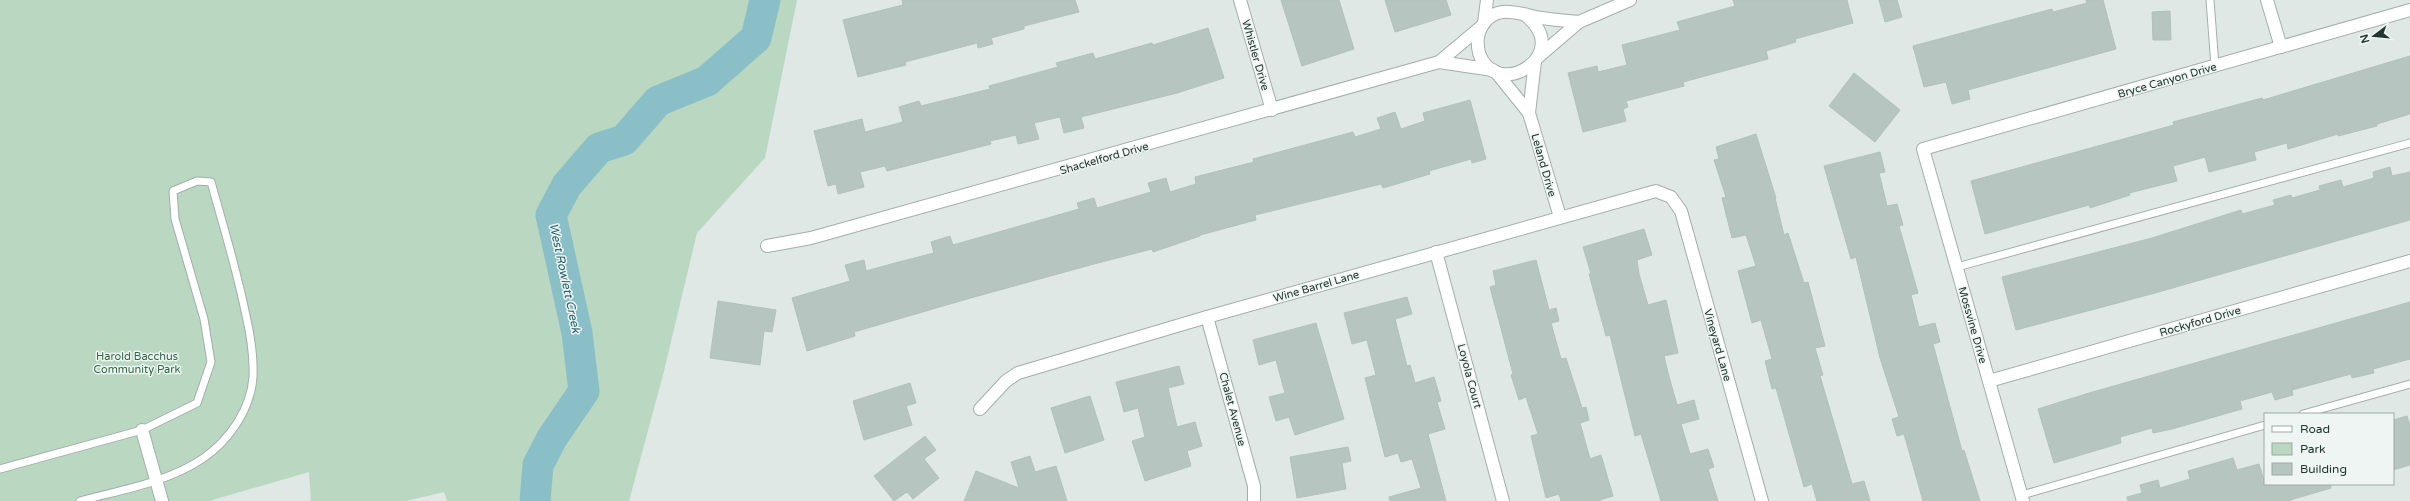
<svg xmlns="http://www.w3.org/2000/svg" width="2410" height="501" viewBox="0 0 2410 501" font-family="'Varela Round',sans-serif">
<rect width="100%" height="100%" fill="#dfe8e4"/>
<polygon fill="#b9d7c1" points="0,0 797,0 765,158 697,233 663,375 629,501 447,501 444,492 406,501 311,501 309,472 209,501 0,501"/>
<g fill="none" stroke-linecap="round" stroke-linejoin="round">
<polyline stroke="#8bbfc8" stroke-width="31" points="535,501 538,465 552,438 584,391 577,333 551,215 567,185 599,148 624,140 658,101 707,81 756,38 765,0"/>
</g>
<g fill="#b7c5c0" stroke="#b2c1bb">
<polygon points="902,0 1075,0 1079,12 1024,26 1024,29 991,38 993,44 978,48 977,43 905,62 906,65 858,77 843,20 903,5"/>
<polygon points="1281,0 1339,0 1354,49 1302,66"/>
<polygon points="1385,0 1446,0 1451,15 1395,32"/>
<polygon points="1733,0 1847,0 1853,23 1795,39 1796,42 1766,51 1768,59 1683,82 1684,86 1626,101 1628,107 1623,109 1626,121 1583,132 1568,73 1597,66 1598,72 1627,65 1622,45 1680,30 1677,22 1735,6"/>
<polygon points="1879,0 1897,0 1902,17 1885,22"/>
<polygon points="2086,0 2103,0 2116,49 1968,90 1970,99 1952,104 1946,82 1924,87 1913,46 2052,9 2053,12 2087,3"/>
<polygon points="2170,11 2171,40 2153,40 2152,12"/>
<polygon points="1208,28 1224,78 1177,93 1081,117 1084,128 1064,133 1060,117 1034,123 1039,139 1018,144 1016,135 990,141 991,144 887,171 885,166 860,172 864,187 838,194 836,184 828,186 814,131 862,119 865,132 903,122 899,107 919,101 921,106 990,89 989,86 1058,67 1056,63 1093,53 1095,59 1152,43 1153,45"/>
<polygon points="2410,56 2410,114 2377,124 2377,126 2338,136 2338,134 2288,149 2287,143 2254,152 2256,160 2209,172 2205,157 2173,166 2177,181 2129,193 2130,195 2090,208 2089,205 1985,234 1971,181 2174,125 2173,122 2262,98 2263,100"/>
<polygon points="1854,73 1900,110 1875,142 1829,106"/>
<polygon points="1470,100 1486,159 1472,163 1471,159 1429,171 1430,174 1383,188 1381,184 1255,215 1256,220 1200,235 1200,236 1153,252 1152,249 1094,264 967,299 854,332 855,336 807,351 792,298 850,281 845,265 864,260 866,271 895,263 934,253 931,242 950,236 953,245 1079,209 1077,203 1094,198 1097,208 1151,192 1148,183 1166,178 1170,192 1196,184 1195,177 1254,162 1253,159 1353,132 1355,137 1381,129 1377,118 1395,112 1401,129 1425,121 1423,113"/>
<polygon points="1756,134 1776,198 1775,198 1784,235 1788,233 1804,283 1808,282 1825,346 1815,348 1823,375 1820,376 1852,484 1864,481 1870,501 1817,501 1812,484 1804,487 1776,388 1772,389 1765,361 1772,359 1761,320 1752,323 1738,271 1756,266 1746,235 1732,238 1722,198 1726,197 1714,160 1719,159 1716,147"/>
<polygon points="1880,152 1885,172 1879,173 1887,206 1897,204 1903,225 1899,226 1918,293 1911,295 1919,327 1935,323 1940,342 1933,344 1962,451 1964,450 1980,501 1923,501 1904,434 1897,436 1892,419 1899,417 1880,358 1856,257 1851,259 1824,166"/>
<polygon points="2390,167 2392,176 2410,172 2410,220 2155,293 2016,330 2002,277 2152,238 2241,210 2242,214 2275,205 2273,200 2291,195 2292,198 2320,190 2319,186 2341,180 2343,187 2374,178 2373,172"/>
<polygon points="1644,229 1652,255 1637,260 1639,274 1648,305 1666,300 1678,353 1664,356 1668,373 1677,405 1694,400 1699,419 1681,424 1690,454 1708,449 1714,467 1708,469 1718,501 1661,501 1641,434 1635,436 1610,335 1606,336 1589,274 1591,274 1583,247"/>
<polygon points="1536,260 1549,310 1556,308 1559,321 1551,323 1561,359 1566,358 1582,408 1586,407 1589,420 1580,423 1590,459 1601,455 1613,496 1597,501 1561,501 1559,494 1546,498 1531,436 1538,434 1526,397 1519,400 1511,375 1513,374 1490,287 1496,285 1493,271"/>
<polygon points="1407,297 1412,314 1395,319 1407,366 1410,365 1415,383 1434,377 1441,401 1437,402 1445,429 1428,434 1446,501 1390,501 1389,497 1421,488 1412,459 1401,462 1398,453 1385,457 1365,378 1376,375 1367,340 1352,344 1344,313"/>
<polygon points="718,301 776,310 772,332 764,331 760,365 710,358"/>
<polygon points="2410,302 2410,359 2373,369 2374,373 2352,378 2351,374 2292,390 2293,395 2275,400 2272,392 2240,401 2242,409 2172,429 2153,433 2152,428 2120,437 2121,443 2054,463 2038,409 2089,393"/>
<polygon points="1316,323 1344,419 1295,435 1289,417 1276,421 1269,397 1285,393 1276,360 1259,365 1253,340"/>
<polygon points="1179,366 1184,384 1168,388 1177,427 1195,422 1202,446 1187,451 1191,466 1145,481 1132,441 1145,437 1138,408 1124,412 1116,382"/>
<polygon points="910,383 916,403 906,406 912,425 864,440 853,401"/>
<polygon points="1090,396 1104,440 1065,453 1051,408"/>
<polygon points="2407,416 2410,426 2410,465 2393,470 2393,420"/>
<polygon points="925,436 936,450 924,459 939,478 913,499 907,492 894,501 874,476"/>
<polygon points="1348,447 1351,461 1342,463 1346,489 1297,498 1290,457"/>
<polygon points="1030,456 1035,472 1056,466 1067,501 964,501 976,471 1019,488 1011,462"/>
<polygon points="2233,458 2237,470 2259,464 2265,484 2331,484 2331,488 2287,501 2128,501 2127,497 2142,493 2140,485 2158,480 2160,488 2190,479 2188,471"/>
</g>
<g fill="none" stroke-linecap="round" stroke-linejoin="round">
<g stroke="#a3afab" stroke-width="9">
<g id="service">
<polyline points="2210,0 2215,66"/>
<polyline points="1957,267 2410,143"/>
<polyline points="2303,414 2410,384"/>
<path d="M 0,469 L 142,430 L 197,403 L 211,362 L 204,319 L 175,219 L 173,191 L 197,181 L 211,182 C 223,225 236,267 245,311 C 250,332 254,354 253,377 C 251,409 229,441 202,459 C 166,483 120,490 80,501"/>
<polyline points="2022,495 2265,425"/>
</g>
</g>
<g stroke="#a3afab" stroke-width="14">
<g id="minor">
<polyline points="1240,0 1272,110"/>
<polyline points="2267,0 2281,47"/>
<path d="M 1525,15 C 1576,54 1496,103 1479,53 C 1477,44 1477,34 1482,26 C 1496,2 1521,15 1542,18 C 1555,20 1567,21 1579,22"/>
<polyline points="1484,23 1487,0"/>
<polyline points="1537,58 1579,22 1630,0"/>
<polyline points="1439,62 1493,70"/>
<polyline points="1496,72 1529,113 1560,217"/>
<polyline points="1529,113 1535,61"/>
<polyline points="767,246 811,238 1439,62 1482,26"/>
<polyline points="1436,252 1503,501"/>
<polyline points="1207,317 1254,486 1254,501"/>
<polyline points="1989,381 2410,261"/>
<polyline points="980,409 1006,381 1018,373 1207,317 1656,191 1671,197 1681,211 1762,501"/>
<polyline points="142,430 162,501"/>
<polyline points="2023,501 1923,149 2410,10"/>
</g>
</g>
<use href="#service" stroke="#fff" stroke-width="7"/>
<use href="#minor" stroke="#fff" stroke-width="12"/>
</g>
<g text-anchor="middle" stroke-width="3" stroke-linejoin="round" paint-order="stroke">
<g font-size="11" fill="#223631" stroke="#eef5f2">
<text transform="translate(1256 55) rotate(74)" y="4">Whistler Drive</text>
<text transform="translate(2167 80) rotate(-16)" y="4">Bryce Canyon Drive</text>
<text transform="translate(1104 158) rotate(-16)" y="4">Shackelford Drive</text>
<text transform="translate(1544 165) rotate(74)" y="4">Leland Drive</text>
<text transform="translate(1316 286) rotate(-16)" y="4">Wine Barrel Lane</text>
<text transform="translate(2200 321) rotate(-16)" y="4">Rockyford Drive</text>
<text transform="translate(1973 325) rotate(74)" y="4">Mossvine Drive</text>
<text transform="translate(1718 345) rotate(74)" y="4">Vineyard Lane</text>
<text transform="translate(1470 376) rotate(75)" y="4">Loyola Court</text>
<text transform="translate(1233 409) rotate(75)" y="4">Chalet Avenue</text>
</g>
<g font-size="11" fill="#306846" stroke="#eef5f2">
<text x="137" y="360">Harold Bacchus<tspan x="137" dy="13">Community Park</tspan></text>
</g>
<g font-size="12" font-style="italic" fill="#235f6b" stroke="#eef5f2">
<text transform="translate(565 278) rotate(78)" y="4">West Rowlett Creek</text>
</g>
</g>
<rect x="2264" y="413" width="130" height="72" fill="#eef5f2" stroke="#9ca9a5"/>
<rect x="2272" y="426" width="20" height="6" fill="#ffffff" stroke="#9ca9a5"/>
<text x="2300" y="433" font-size="12" fill="#223631">Road</text>
<rect x="2272" y="443" width="20" height="12" fill="#b9d7c1" stroke="#9ca9a5"/>
<text x="2300" y="453" font-size="12" fill="#223631">Park</text>
<rect x="2272" y="463" width="20" height="12" fill="#b7c5c0" stroke="#9ca9a5"/>
<text x="2300" y="473" font-size="12" fill="#223631">Building</text>
<g transform="translate(2374 36) rotate(254)" stroke="#eef5f2" stroke-width="3" paint-order="stroke">
<path d="M0-3L7 15L0 10L-7 15Z" fill="#223631"/>
<text y="-6" font-size="11" font-weight="bold" text-anchor="middle" fill="#223631">N</text>
</g>
</svg>
